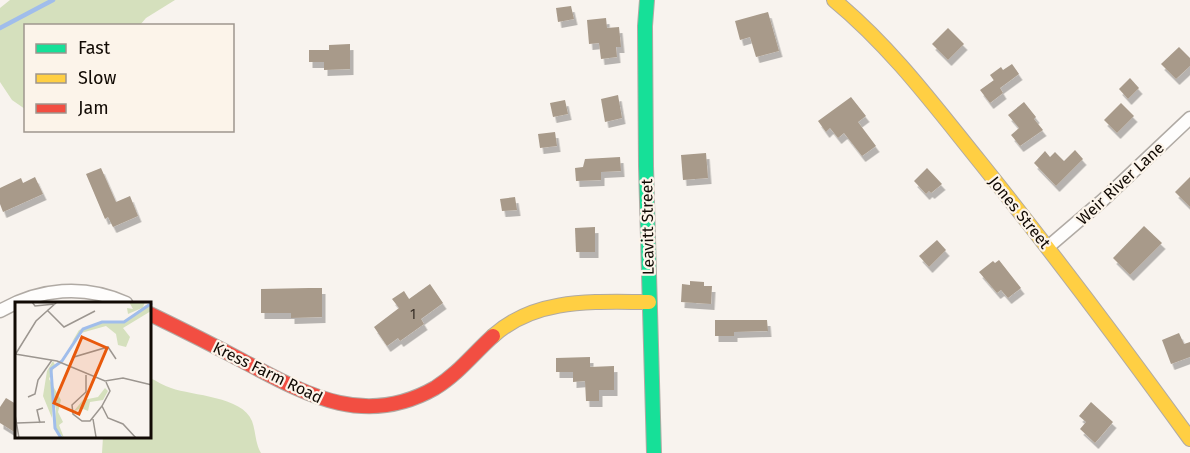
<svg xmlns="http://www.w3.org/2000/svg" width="1190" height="453" viewBox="0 0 1190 453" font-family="'Fira Sans',sans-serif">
<defs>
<filter id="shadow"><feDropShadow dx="3.5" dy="6" stdDeviation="0" flood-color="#0004"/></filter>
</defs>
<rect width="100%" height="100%" fill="#f8f3ee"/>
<g fill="#d5e0bd">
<polygon points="10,0 175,0 146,18 140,25 26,26 25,109 12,100 0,82 0,8"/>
<path d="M 150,378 C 157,381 164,386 171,388 C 193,396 242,396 252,421 C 256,432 255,443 261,453 L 102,453 L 103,437 L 150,436 Z"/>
</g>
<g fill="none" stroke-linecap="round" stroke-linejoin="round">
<polyline stroke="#a0bdeb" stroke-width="4.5" points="0,28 53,0"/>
</g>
<g fill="#a89a8a" filter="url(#shadow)">
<polygon points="571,6 574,19 558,22 556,8"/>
<polygon points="768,12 779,51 756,57 750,37 740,40 735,21"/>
<polygon points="606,18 607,28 619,27 621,47 616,47 617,57 601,59 599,43 589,44 587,20"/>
<polygon points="948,28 964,44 948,60 932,44"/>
<polygon points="350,44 350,69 324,70 324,62 309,62 309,50 329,50 329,45"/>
<polygon points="1179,47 1190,58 1190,66 1176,79 1161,64"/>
<polygon points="1012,64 1019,74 1000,88 1003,93 990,103 980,90 994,80 998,86 990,75 1001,67 1003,70"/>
<polygon points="1130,78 1139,88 1128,99 1119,89"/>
<polygon points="618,95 622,118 605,122 601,99"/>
<polygon points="851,97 866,116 858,122 876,146 862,156 844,133 838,138 830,128 826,132 818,121"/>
<polygon points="565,100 568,114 553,117 550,103"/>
<polygon points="1024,102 1036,117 1034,119 1043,130 1020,146 1011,135 1019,128 1008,115"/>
<polygon points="1121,103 1134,116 1117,133 1104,120"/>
<polygon points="555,132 557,146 540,148 538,134"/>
<polygon points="1075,150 1083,159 1056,186 1034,163 1045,151 1050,157 1055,152 1064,161"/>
<polygon points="706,153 708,178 683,180 681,155"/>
<polygon points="620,157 621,171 601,172 601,180 576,181 575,168 583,167 585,159"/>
<polygon points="101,168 116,202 130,196 138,216 113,227 108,217 105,219 86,174"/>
<polygon points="927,168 942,184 931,193 929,191 926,194 914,181"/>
<polygon points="35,177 43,194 3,212 0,204 0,188 21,178 23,183"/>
<polygon points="1190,177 1190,207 1175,192"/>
<polygon points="515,197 517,210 502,211 500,199"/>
<polygon points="1144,226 1162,243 1130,275 1113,258"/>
<polygon points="595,227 595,252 576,252 575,228"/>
<polygon points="937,240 946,250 929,267 919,256"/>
<polygon points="999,260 1021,288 1008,298 1001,290 997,293 979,272 993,261 995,263"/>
<polygon points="690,281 704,282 704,286 712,286 711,304 681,302 682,284 690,285"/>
<polygon points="430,284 443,303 421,319 424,324 400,341 398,338 387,346 374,327 399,308 392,299 404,291 409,299"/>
<polygon points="309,288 322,288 322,317 291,318 291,313 261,313 261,289"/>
<polygon points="715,320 767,320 768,331 734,332 734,336 715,336"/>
<polygon points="1179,333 1184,344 1190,342 1190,357 1171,364 1162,340"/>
<polygon points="590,357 590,367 614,366 614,390 599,390 599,401 586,401 585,381 573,382 573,372 556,372 556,358"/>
<polygon points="6,398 16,404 16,433 0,423 0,407"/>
<polygon points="1091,402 1113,422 1095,443 1080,429 1086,422 1079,416"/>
</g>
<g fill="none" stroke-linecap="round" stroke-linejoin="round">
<g stroke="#b0aaa4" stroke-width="15">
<g id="street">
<polyline points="1048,247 1103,200 1190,118"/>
<path d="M 0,311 C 40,288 84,284 126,303"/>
</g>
</g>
<g stroke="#b0aaa4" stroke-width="16">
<polyline id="fast" points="647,0 645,26 646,166 654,453"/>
</g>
<g stroke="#b0aaa4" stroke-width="16">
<g id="slow">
<path d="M 834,0 C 891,47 934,105 980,162 C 1053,253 1122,345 1190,439"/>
<path d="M 493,336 C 536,297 595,302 649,302"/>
</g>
</g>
<g stroke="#b0aaa4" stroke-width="16">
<path id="jam" d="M 150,314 C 181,329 213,345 243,361 C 307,395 365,428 435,388 C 458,374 474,353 493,336"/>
</g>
<use href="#street" stroke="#fefdfc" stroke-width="12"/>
<use href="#fast" stroke="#16e098" stroke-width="14"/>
<use href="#slow" stroke="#ffcf43" stroke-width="14"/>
<use href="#jam" stroke="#f24e42" stroke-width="14"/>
</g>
<g text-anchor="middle" stroke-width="4.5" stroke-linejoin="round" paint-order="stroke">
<g font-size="14" fill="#372e26">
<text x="413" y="319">1</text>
</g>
<g font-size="16" fill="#110a04" stroke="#fcf4ea">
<text transform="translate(1120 183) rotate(-43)" y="6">Weir River Lane</text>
<text transform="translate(1020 212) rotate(51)" y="6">Jones Street</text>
<text transform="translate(647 227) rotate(-91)" y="6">Leavitt Street</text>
<text transform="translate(268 372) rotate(26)" y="6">Kress Farm Road</text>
</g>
</g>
<g transform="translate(15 302)">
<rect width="136" height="136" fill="#f8f3ee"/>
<path d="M 114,0 L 130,0 L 128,5 L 136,0 L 136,9 L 108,26 L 115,35 L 111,45 L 103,43 L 101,32 L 91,24 L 66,31 L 57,40 L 64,28 L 87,20 L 110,20 L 127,6 L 113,12 L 112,6 L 118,7 ZM 38,59 L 40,63 L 34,77 L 46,98 L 43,110 L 48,120 L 44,123 L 49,136 L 40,127 L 41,107 L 38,95 L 37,116 L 28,94 L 32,69 ZM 90,86 L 93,89 L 88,98 L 75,100 L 73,109 L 66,106 L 58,110 L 68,98 L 83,95 Z" fill="#d5e0bd"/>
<path fill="none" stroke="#a0bdeb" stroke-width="3" d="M 46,136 L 40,126 L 36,67 L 47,59 L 68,27 L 87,20 L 109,20 L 137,1"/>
<path fill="none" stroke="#9c9690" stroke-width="1.5" d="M 17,0 L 20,4 L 40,2M 32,8 L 49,25 L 80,9M 0,52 L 42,59 L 90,79 L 108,76 L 137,83M 0,53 L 21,19 L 42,0M 54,65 L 59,55 L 93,45 L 101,57M 71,73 L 71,90 L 57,103 L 58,112 L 67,119 L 75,119 L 87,104M 91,80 L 95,89 L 87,104 L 93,116 L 108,122 L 121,136M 13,95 L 20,92 L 23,78 L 37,58M 0,113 L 4,136M 78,117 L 81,135M 2,121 L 30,120M 25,121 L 22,108 L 28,106"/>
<path fill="#e8590c" fill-opacity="0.15" stroke="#e8590c" stroke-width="3" d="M 67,35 L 92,46 L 64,112 L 39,101 Z"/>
<rect width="136" height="136" fill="none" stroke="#110a04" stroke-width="3"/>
</g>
<rect x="24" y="24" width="210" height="108" fill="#fcf4ea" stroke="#9e968e" stroke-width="1.5"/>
<rect x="36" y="44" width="30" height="9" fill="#16e098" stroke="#9e968e" stroke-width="1.5"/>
<text x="78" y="54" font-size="18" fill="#110a04">Fast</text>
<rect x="36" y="74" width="30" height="9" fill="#ffcf43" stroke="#9e968e" stroke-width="1.5"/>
<text x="78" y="84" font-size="18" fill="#110a04">Slow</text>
<rect x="36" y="104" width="30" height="9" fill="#f24e42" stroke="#9e968e" stroke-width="1.5"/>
<text x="78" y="114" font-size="18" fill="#110a04">Jam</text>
</svg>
